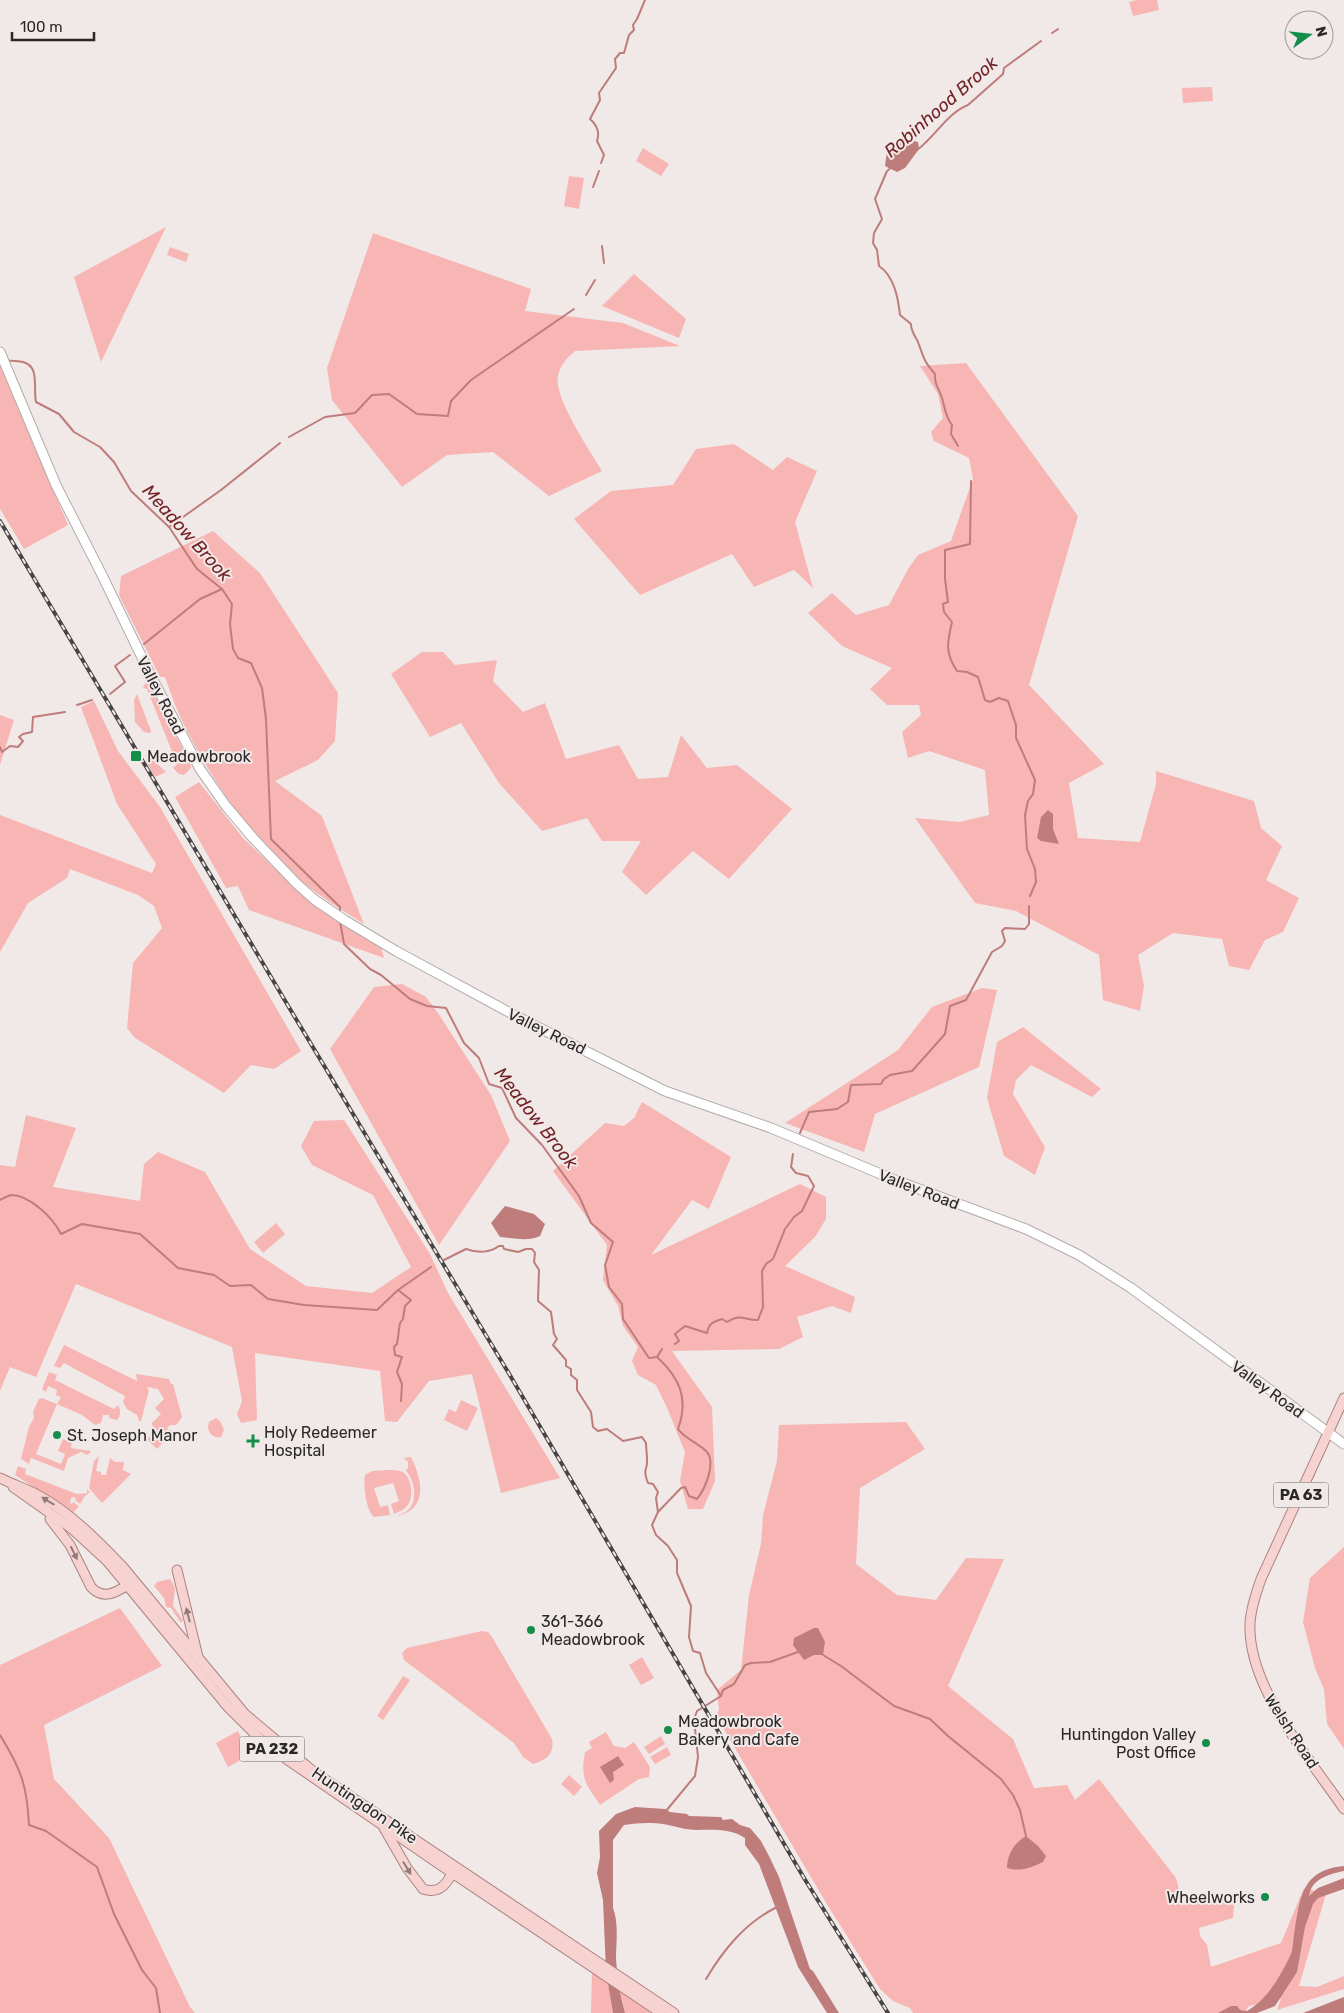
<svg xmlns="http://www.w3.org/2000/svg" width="1344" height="2013" viewBox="0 0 1344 2013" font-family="Rubik,sans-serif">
<rect width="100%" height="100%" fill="#f0e9e8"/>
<g fill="#f7b6b4">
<polygon points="1137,0 1157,0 1159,10 1133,16 1129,2"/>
<polygon points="1212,87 1213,101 1183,103 1182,88"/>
<polygon points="643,148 669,164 661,176 636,161"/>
<polygon points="569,176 584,178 579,209 564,206"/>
<polygon points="166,227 101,362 74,277"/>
<path d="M 373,233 L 531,289 L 525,311 L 623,323 L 680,346 L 575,351 C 567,358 560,365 558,376 C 553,397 591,452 602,471 L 549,496 L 493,452 L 447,455 L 402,487 L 332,400 L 327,368 Z"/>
<polygon points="170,247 189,254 186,262 167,255"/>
<polygon points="634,274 686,319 679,338 602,306"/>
<polygon points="0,362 68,525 24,549 0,509"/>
<polygon points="966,363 1078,516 1029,685 1104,764 1069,783 1078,838 1140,842 1156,784 1156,771 1254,801 1261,828 1282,846 1266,880 1299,898 1283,932 1265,940 1249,970 1229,966 1222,939 1173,933 1138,955 1144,986 1140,1011 1103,1000 1099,955 1016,911 975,903 915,818 959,822 989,815 985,770 929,751 908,758 902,732 921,715 919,705 887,705 870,689 892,668 842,646 808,613 832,593 856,615 889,605 908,569 918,555 951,541 973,479 969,458 934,441 931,432 943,418 938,394 920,366"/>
<polygon points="734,444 773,470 787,457 817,471 795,522 813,588 794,570 754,587 732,554 640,595 574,519 611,491 673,485 696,449"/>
<path d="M 213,531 L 260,573 L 338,693 L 335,741 L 318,760 L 275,781 L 322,816 L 364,924 C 339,908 312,892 290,871 C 246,830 212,780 185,727 C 177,711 171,694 165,677 L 160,677 L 119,595 L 121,576 Z"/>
<polygon points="422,652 443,652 455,665 497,660 493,681 523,712 545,703 566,759 619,745 638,779 668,777 681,735 707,768 737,765 792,809 729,879 693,851 646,895 622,872 641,841 602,841 587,818 542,831 499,783 461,723 430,737 391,674"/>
<polygon points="145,683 149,684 190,763 191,768 184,775 179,774 173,768 177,764 147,689 143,688"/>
<polygon points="137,694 151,731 150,733 144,732 135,722 134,700"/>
<polygon points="94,701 118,751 160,807 301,1051 274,1069 251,1065 224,1093 135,1038 127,1028 133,963 162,928 154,906 138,895 70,869 67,878 28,903 0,952 0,815 152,873 156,864 117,804 81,707"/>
<polygon points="0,715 14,720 0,765"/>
<polygon points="151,758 166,772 155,777 146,761"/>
<polygon points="199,782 243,838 297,890 380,944 384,958 249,910 238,886 226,888 175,797"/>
<polygon points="402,984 426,997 438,1013 491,1095 510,1141 439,1245 330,1049 374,987"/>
<polygon points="982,988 997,990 979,1067 875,1114 864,1152 785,1123 898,1050 932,1007"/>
<polygon points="1023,1027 1101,1089 1092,1097 1031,1065 1016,1080 1013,1094 1045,1147 1035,1175 1004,1156 987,1098 997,1042"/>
<polygon points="642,1102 731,1157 709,1209 692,1200 651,1255 800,1184 826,1197 826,1219 815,1237 785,1266 855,1297 851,1313 832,1306 797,1317 803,1337 779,1349 672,1351 712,1407 715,1481 703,1509 688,1509 680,1481 685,1452 668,1410 656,1385 638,1375 632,1361 638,1347 623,1326 618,1306 603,1280 607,1245 553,1171 605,1123 624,1126 634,1118"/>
<polygon points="26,1115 76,1128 53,1187 140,1201 144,1164 158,1152 205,1172 250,1249 306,1286 372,1293 411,1267 373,1195 312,1165 301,1146 314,1121 344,1120 430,1254 448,1293 560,1478 501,1493 472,1374 429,1381 397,1422 385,1421 380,1371 255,1353 257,1420 241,1423 237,1414 242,1401 232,1347 76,1284 36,1377 10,1367 0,1391 0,1165 15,1167"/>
<polygon points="276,1223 285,1234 263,1253 254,1242"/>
<polygon points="64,1345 137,1381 136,1374 169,1379 171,1384 173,1384 182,1417 176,1425 170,1425 167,1428 168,1430 174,1431 157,1449 147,1439 157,1430 151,1424 161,1414 155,1408 164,1399 158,1389 148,1387 147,1389 149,1390 141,1421 139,1421 137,1415 127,1409 123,1402 125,1396 64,1363 60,1368 54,1366"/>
<path d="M 49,1372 L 57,1375 L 55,1380 L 114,1409 L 118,1405 C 121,1410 121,1416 117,1420 L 109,1418 L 109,1415 L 103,1415 L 101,1423 L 95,1425 L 82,1415 L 57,1404 L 61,1397 L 56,1395 L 57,1390 L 48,1386 L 46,1392 L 42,1389 Z"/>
<polygon points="42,1398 57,1404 36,1454 61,1464 65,1454 58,1451 63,1439 72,1442 71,1448 91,1451 88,1455 81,1452 68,1458 64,1471 31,1458 29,1464 21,1459 29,1427 34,1418 33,1412 39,1399"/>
<polygon points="461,1400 478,1408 467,1431 444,1420 449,1409 456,1412"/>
<path d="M 216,1418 L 220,1421 L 224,1430 L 221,1437 C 211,1439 206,1430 209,1422 Z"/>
<polygon points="906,1422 925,1449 860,1488 856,1564 897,1595 936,1600 966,1558 1004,1559 948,1686 1013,1739 1034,1788 1067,1785 1075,1800 1099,1779 1176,1878 1183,1905 1207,1900 1234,1905 1233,1918 1199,1928 1200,1936 1207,1945 1211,1967 1281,1943 1304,1888 1326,1894 1299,1986 1317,1987 1344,1976 1344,1989 1277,2010 1281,1999 1249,2006 1244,2013 913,2013 910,2008 893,2001 880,1989 825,1901 719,1721 716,1715 719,1710 717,1690 741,1670 749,1595 761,1544 763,1515 777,1461 779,1425"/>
<polygon points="99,1456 96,1471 101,1472 101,1475 106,1475 110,1458 115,1462 124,1462 123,1470 131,1474 102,1503 89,1488 94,1461"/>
<path d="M 411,1457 C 423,1481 428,1509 397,1516 C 400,1514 405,1513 408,1510 C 418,1501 415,1480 406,1471 L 408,1468 L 408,1462 L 404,1458 Z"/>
<polygon points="18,1466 26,1469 25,1474 77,1494 87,1493 87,1489 90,1492 85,1496 80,1504 75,1500 76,1498 74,1497 71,1498 70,1503 72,1504 73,1502 79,1506 73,1513 15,1475"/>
<path d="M 389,1470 C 394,1470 400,1470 404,1473 C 412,1479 414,1499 407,1506 C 404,1510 398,1512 394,1514 L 391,1504 L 399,1501 L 393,1483 L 374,1488 L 380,1507 L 388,1505 L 390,1515 L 374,1517 C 366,1510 363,1485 365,1475 L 372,1471 Z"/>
<polygon points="1344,1547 1344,1749 1327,1724 1324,1689 1315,1668 1303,1622 1310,1578"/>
<polygon points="170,1579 175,1588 173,1606 183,1620 181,1623 171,1608 166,1607 164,1598 154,1586 157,1582"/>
<polygon points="120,1608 162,1666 44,1725 54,1779 109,1838 190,2007 195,2013 0,2013 0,1665"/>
<path d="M 482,1631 L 488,1632 L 492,1637 L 552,1739 C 555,1754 546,1760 533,1764 L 523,1757 L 514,1743 L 404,1660 L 402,1653 L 407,1648 Z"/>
<polygon points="642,1657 654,1678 641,1685 629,1665"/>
<polygon points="403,1676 410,1680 383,1720 377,1716"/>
<polygon points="238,1731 250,1755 228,1767 216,1743"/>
<path d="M 606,1732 L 614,1746 L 625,1748 L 634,1742 L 650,1767 L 649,1777 L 639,1779 L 600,1805 C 586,1783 580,1780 585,1752 L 592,1748 L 589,1742 Z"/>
<polygon points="661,1736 665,1744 649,1754 644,1747"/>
<polygon points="667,1747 671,1755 655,1764 650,1757"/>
<polygon points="569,1775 582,1787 574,1796 561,1784"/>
<polygon points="592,1966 607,1977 613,2013 591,2013"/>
<polygon points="619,1985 661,2013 625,2013"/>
</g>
<g fill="#be7c7a">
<path d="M 904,138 L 905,142 L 912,144 L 914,141 L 918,142 L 919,149 L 905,168 L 897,172 L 885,166 C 887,152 887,144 904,138 Z"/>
<polygon points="1048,810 1053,814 1053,829 1059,844 1041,841 1037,838 1041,817"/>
<path d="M 505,1206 L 534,1214 L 545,1224 L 540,1236 C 528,1242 513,1238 500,1237 L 491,1223 Z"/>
<polygon points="814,1628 818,1628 825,1642 823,1655 814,1655 804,1660 793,1645 794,1638"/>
<polygon points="618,1756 624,1765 613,1772 614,1780 610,1783 600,1767"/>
<path d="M 635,1807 L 665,1809 L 670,1812 L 687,1814 L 689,1816 L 721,1817 L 723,1820 L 732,1819 L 740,1825 L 750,1828 L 761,1841 L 769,1856 L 779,1877 L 810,1969 L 813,1971 L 839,2013 L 827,2013 L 798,1967 L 759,1864 L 745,1845 L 745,1838 C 729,1828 714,1830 697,1830 C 686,1830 674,1826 663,1824 C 651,1822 636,1823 624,1825 L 613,1840 L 613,1908 C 619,1924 616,1942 616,1959 C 617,1977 620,1995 625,2013 L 613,2013 L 606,1972 L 603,1900 L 597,1873 L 600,1857 L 599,1831 L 616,1814 Z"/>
<path d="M 1026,1836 L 1038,1846 L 1046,1856 L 1043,1862 C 1030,1868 1021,1872 1007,1868 C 1007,1855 1014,1843 1026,1836 Z"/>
<path d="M 1344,1866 L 1344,1871 C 1329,1874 1311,1879 1309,1896 L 1318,1888 L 1344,1878 L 1344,1889 L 1318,1898 L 1313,1904 L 1305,1927 L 1297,1972 L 1275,2006 L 1257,2013 L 1218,2013 L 1231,2006 L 1237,2006 L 1240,2010 L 1247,2011 C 1268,1999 1281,1975 1291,1954 C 1293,1949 1293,1941 1294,1935 C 1300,1900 1300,1870 1344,1866 Z"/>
<polygon points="1344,1997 1344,2013 1303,2013"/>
</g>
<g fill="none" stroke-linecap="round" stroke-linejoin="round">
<g stroke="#be7c7a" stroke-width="2">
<polyline points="1052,33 1058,29"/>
<path d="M 917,150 C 935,137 947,113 968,105 L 1003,74 L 1004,68 L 1041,41"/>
<path d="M 601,163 L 604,155 L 597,141 C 600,132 597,125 590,119 L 600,100 L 599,93 L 616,68 L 615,59 L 620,53 L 624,53 L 629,35 L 634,30 L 633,25 L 637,19 L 645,0"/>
<path d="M 892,167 L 887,171 L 875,199 L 882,219 L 874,233 L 873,243 L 877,250 L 879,266 C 894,276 898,297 900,315 L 911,324 C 911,332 915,335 918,342 C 924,358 923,360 935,374 C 934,385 939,388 942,398 C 945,408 945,416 952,425 L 951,434 L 958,446"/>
<polyline points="593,187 599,171"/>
<polyline points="602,246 604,263"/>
<polyline points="586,295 595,280"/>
<path d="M 6,361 C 12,360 17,361 23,362 C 40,366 33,388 36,402 L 59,414 L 74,432 L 100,447 L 114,462 L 131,491 L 169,527 L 197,569 L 222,589 L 232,604 L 230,624 L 233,649 L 238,658 L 251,663 L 262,688 L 266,719 L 271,839 L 340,907 L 340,913"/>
<polyline points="289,437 325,417 355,413 372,395 389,394 417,414 448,416 451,401 471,380 574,309"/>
<path d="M 971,481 L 970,544 L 945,550 L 945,579 L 948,602 L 943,604 L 944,612 L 952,622 C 947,643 945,653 957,671 L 967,672 L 978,677 L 985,700 L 990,702 L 999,698 L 1008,701 L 1016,725 L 1016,738 L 1035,780 L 1033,794 L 1028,801 L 1025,815 L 1027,849 L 1035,869 L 1036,882 L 1030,896"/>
<polyline points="169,527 221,490 280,443"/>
<polyline points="144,644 200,599 222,589"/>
<polyline points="110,694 125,682 115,666 130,655"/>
<polyline points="77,705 92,700"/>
<polyline points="0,747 2,752 10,746 18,747 23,741 19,737 23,734 32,732 33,717 65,712"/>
<polyline points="340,921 344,944 370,969 381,975 410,999 427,1006 446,1008 464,1043 479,1058 489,1084 502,1088 516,1118 542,1145 579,1196 591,1223 613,1242 605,1265 609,1287 622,1304 623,1319 649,1358 657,1357"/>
<polyline points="800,1133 809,1112 837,1109 848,1102 851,1085 881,1084 884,1079 890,1075 912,1071 930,1051 945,1034 950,1006 966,1000 992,952 1002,946 1005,941 1002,931 1005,928 1025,929 1029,924 1029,906"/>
<path d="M 0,1200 C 3,1198 8,1196 11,1195 C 30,1195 53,1218 61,1234 L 82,1224 L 140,1234 L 178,1268 L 214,1275 L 230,1286 L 251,1285 L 268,1299 L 304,1305 L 377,1310 L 398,1290 L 431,1267"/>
<path d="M 444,1260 L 466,1249 C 477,1253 490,1253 499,1246 L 503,1246 L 504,1249 L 518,1252 L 526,1249 L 532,1249 L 535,1253 L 534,1262 L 539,1270 L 538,1301 L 551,1312 L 554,1334 L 557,1339 L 553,1345 L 566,1360 L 566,1366 L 571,1369 L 571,1375 L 577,1380 L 577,1390 L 591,1412 L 593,1427 L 598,1431 L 607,1429 L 623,1441 L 642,1437 L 646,1443 C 646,1449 647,1453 647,1459 C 648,1471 642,1467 648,1483 L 653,1484 L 658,1492 L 656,1498 L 658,1512"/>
<polyline points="398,1290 411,1300 405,1306 403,1319 400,1323 397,1344 394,1347 395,1355 402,1357 397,1372 402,1384 401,1401"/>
<path d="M 675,1344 L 679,1341 L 675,1334 L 685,1326 L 707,1333 C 709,1323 713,1322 722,1319 L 727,1322 C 742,1313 743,1320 758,1320 L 763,1307 L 762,1271 L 766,1264 L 773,1259 L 785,1229 L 794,1217 L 802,1211 L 814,1186 L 808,1176 L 796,1173 L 791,1167 L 793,1154"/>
<path d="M 657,1357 C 680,1378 689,1399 678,1429 C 685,1439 697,1442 706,1451 C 717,1462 705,1489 697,1499 L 689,1496 L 685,1487 L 681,1488 L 658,1512 L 652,1525 L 656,1535 L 668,1546 L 677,1560 L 677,1573 L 691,1606 L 689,1637 L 693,1651 L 700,1653 L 706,1673 L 721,1696"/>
<polyline points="657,1357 662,1349"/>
<polyline points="823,1655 841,1666 894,1706 930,1719 948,1736 1001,1779 1013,1795 1020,1810 1026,1836"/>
<polyline points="721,1696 723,1690 734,1684 745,1665 751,1663 770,1662 798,1652"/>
<path d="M 0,1735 C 21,1769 27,1785 29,1825 L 46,1831 L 97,1867 L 114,1914 L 142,1970 L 156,1988 L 160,2013"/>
<polyline points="666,1811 695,1776 698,1757 694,1719 697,1711 721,1696"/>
<path d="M 706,1979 C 724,1949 745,1923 777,1907"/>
</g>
<g stroke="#b3acac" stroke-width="11">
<polyline id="secondary" points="0,352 56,485 102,575 150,674 200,769 226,806 253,838 297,884 315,900 346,921 396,951 516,1016 665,1091 771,1128 895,1180 1026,1229 1079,1255 1131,1288 1344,1444"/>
</g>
<g stroke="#ab8381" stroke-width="11">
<g id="primary">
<path d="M 1344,1398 L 1261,1579 C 1256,1593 1251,1608 1250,1623 C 1247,1687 1310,1759 1344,1809"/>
<path d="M 0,1478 C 12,1484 24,1488 36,1494 C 70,1512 97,1540 123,1567 L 245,1714 L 314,1772 L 674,2013"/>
<polyline points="13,1487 71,1528 107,1561 227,1706 266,1745 439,1864 661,2013"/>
<path d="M 50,1519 L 70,1545 L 91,1587 C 103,1600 115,1593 128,1585"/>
<polyline points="177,1570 198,1657"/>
<path d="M 384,1828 L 407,1868 L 423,1889 C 438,1894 446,1886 452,1873"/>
</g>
</g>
<use href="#secondary" stroke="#fff" stroke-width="9"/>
<use href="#primary" stroke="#f6d2d0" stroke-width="9"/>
<g stroke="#474444" stroke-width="4">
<polyline id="rail" points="0,521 290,1009 511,1377 804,1878 888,2013"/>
</g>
<use href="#rail" stroke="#f0e9e8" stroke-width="2" stroke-dasharray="5.5" stroke-linecap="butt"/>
</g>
<defs><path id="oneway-solid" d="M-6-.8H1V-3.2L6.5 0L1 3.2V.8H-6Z" transform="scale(1.25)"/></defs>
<g fill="#907d7c">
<use href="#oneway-solid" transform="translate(48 1501) rotate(-149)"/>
<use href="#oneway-solid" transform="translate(74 1553) rotate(64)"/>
<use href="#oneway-solid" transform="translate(188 1615) rotate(-104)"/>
<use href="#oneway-solid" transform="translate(407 1868) rotate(58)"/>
</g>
<g fill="#128e4a" stroke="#f0e9e8" stroke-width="2">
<rect x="130" y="750" width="12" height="12" rx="2.5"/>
<circle cx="57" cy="1435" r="5"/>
<path d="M250.5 1433.5h5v5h5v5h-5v5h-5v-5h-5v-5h5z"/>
<circle cx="531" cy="1630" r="5"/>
<circle cx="668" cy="1730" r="5"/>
<circle cx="1206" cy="1743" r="5"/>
<circle cx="1265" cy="1897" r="5"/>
</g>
<g text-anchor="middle" stroke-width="4" stroke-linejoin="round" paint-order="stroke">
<g fill="#f0e9e8" stroke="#656262" stroke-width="1">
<rect x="1273.5" y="1482.5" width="55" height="25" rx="4"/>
<rect x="239.5" y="1736.5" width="65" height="25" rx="4"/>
</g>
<g font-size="15" font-weight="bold" fill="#2a2828">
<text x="1301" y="1500">PA 63</text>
<text x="272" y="1754">PA 232</text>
</g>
<g font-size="16" fill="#2a2828" stroke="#f0e9e8">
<text transform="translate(161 695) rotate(63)" y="6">Valley Road</text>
<text transform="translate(547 1031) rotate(26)" y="6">Valley Road</text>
<text transform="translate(919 1189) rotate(21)" y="6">Valley Road</text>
<text transform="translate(1268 1389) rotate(36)" y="6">Valley Road</text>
<text transform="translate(1292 1731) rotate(57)" y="6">Welsh Road</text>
<text transform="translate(365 1805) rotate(34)" y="6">Huntingdon Pike</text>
</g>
<g font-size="16" fill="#2a2828" stroke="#f0e9e8" text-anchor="start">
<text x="147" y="762">Meadowbrook</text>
<text x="264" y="1438">Holy Redeemer<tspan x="264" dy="18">Hospital</tspan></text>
<text x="67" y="1441">St. Joseph Manor</text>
<text x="541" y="1627">361-366<tspan x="541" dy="18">Meadowbrook</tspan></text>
<text x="678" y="1727">Meadowbrook<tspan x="678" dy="18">Bakery and Cafe</tspan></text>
<text x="1196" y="1740" text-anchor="end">Huntingdon Valley<tspan x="1196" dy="18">Post Office</tspan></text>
<text x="1255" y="1903" text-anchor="end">Wheelworks</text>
</g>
<g font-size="18" font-style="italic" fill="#732328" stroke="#f0e9e8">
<text transform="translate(941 107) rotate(-41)" y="6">Robinhood Brook</text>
<text transform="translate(187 533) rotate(48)" y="6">Meadow Brook</text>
<text transform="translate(536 1118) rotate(52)" y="6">Meadow Brook</text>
</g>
</g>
<g transform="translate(1309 35) rotate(75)"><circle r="24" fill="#f0e9e8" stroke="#a19c9b"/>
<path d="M0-4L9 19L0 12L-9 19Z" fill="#128e4a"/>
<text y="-8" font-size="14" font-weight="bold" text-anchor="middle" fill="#2a2828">N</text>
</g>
<path d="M12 32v8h82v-8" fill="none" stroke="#2a2828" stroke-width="2.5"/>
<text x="20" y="32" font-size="15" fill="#2a2828" stroke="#f0e9e8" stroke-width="4" paint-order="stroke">100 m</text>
</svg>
